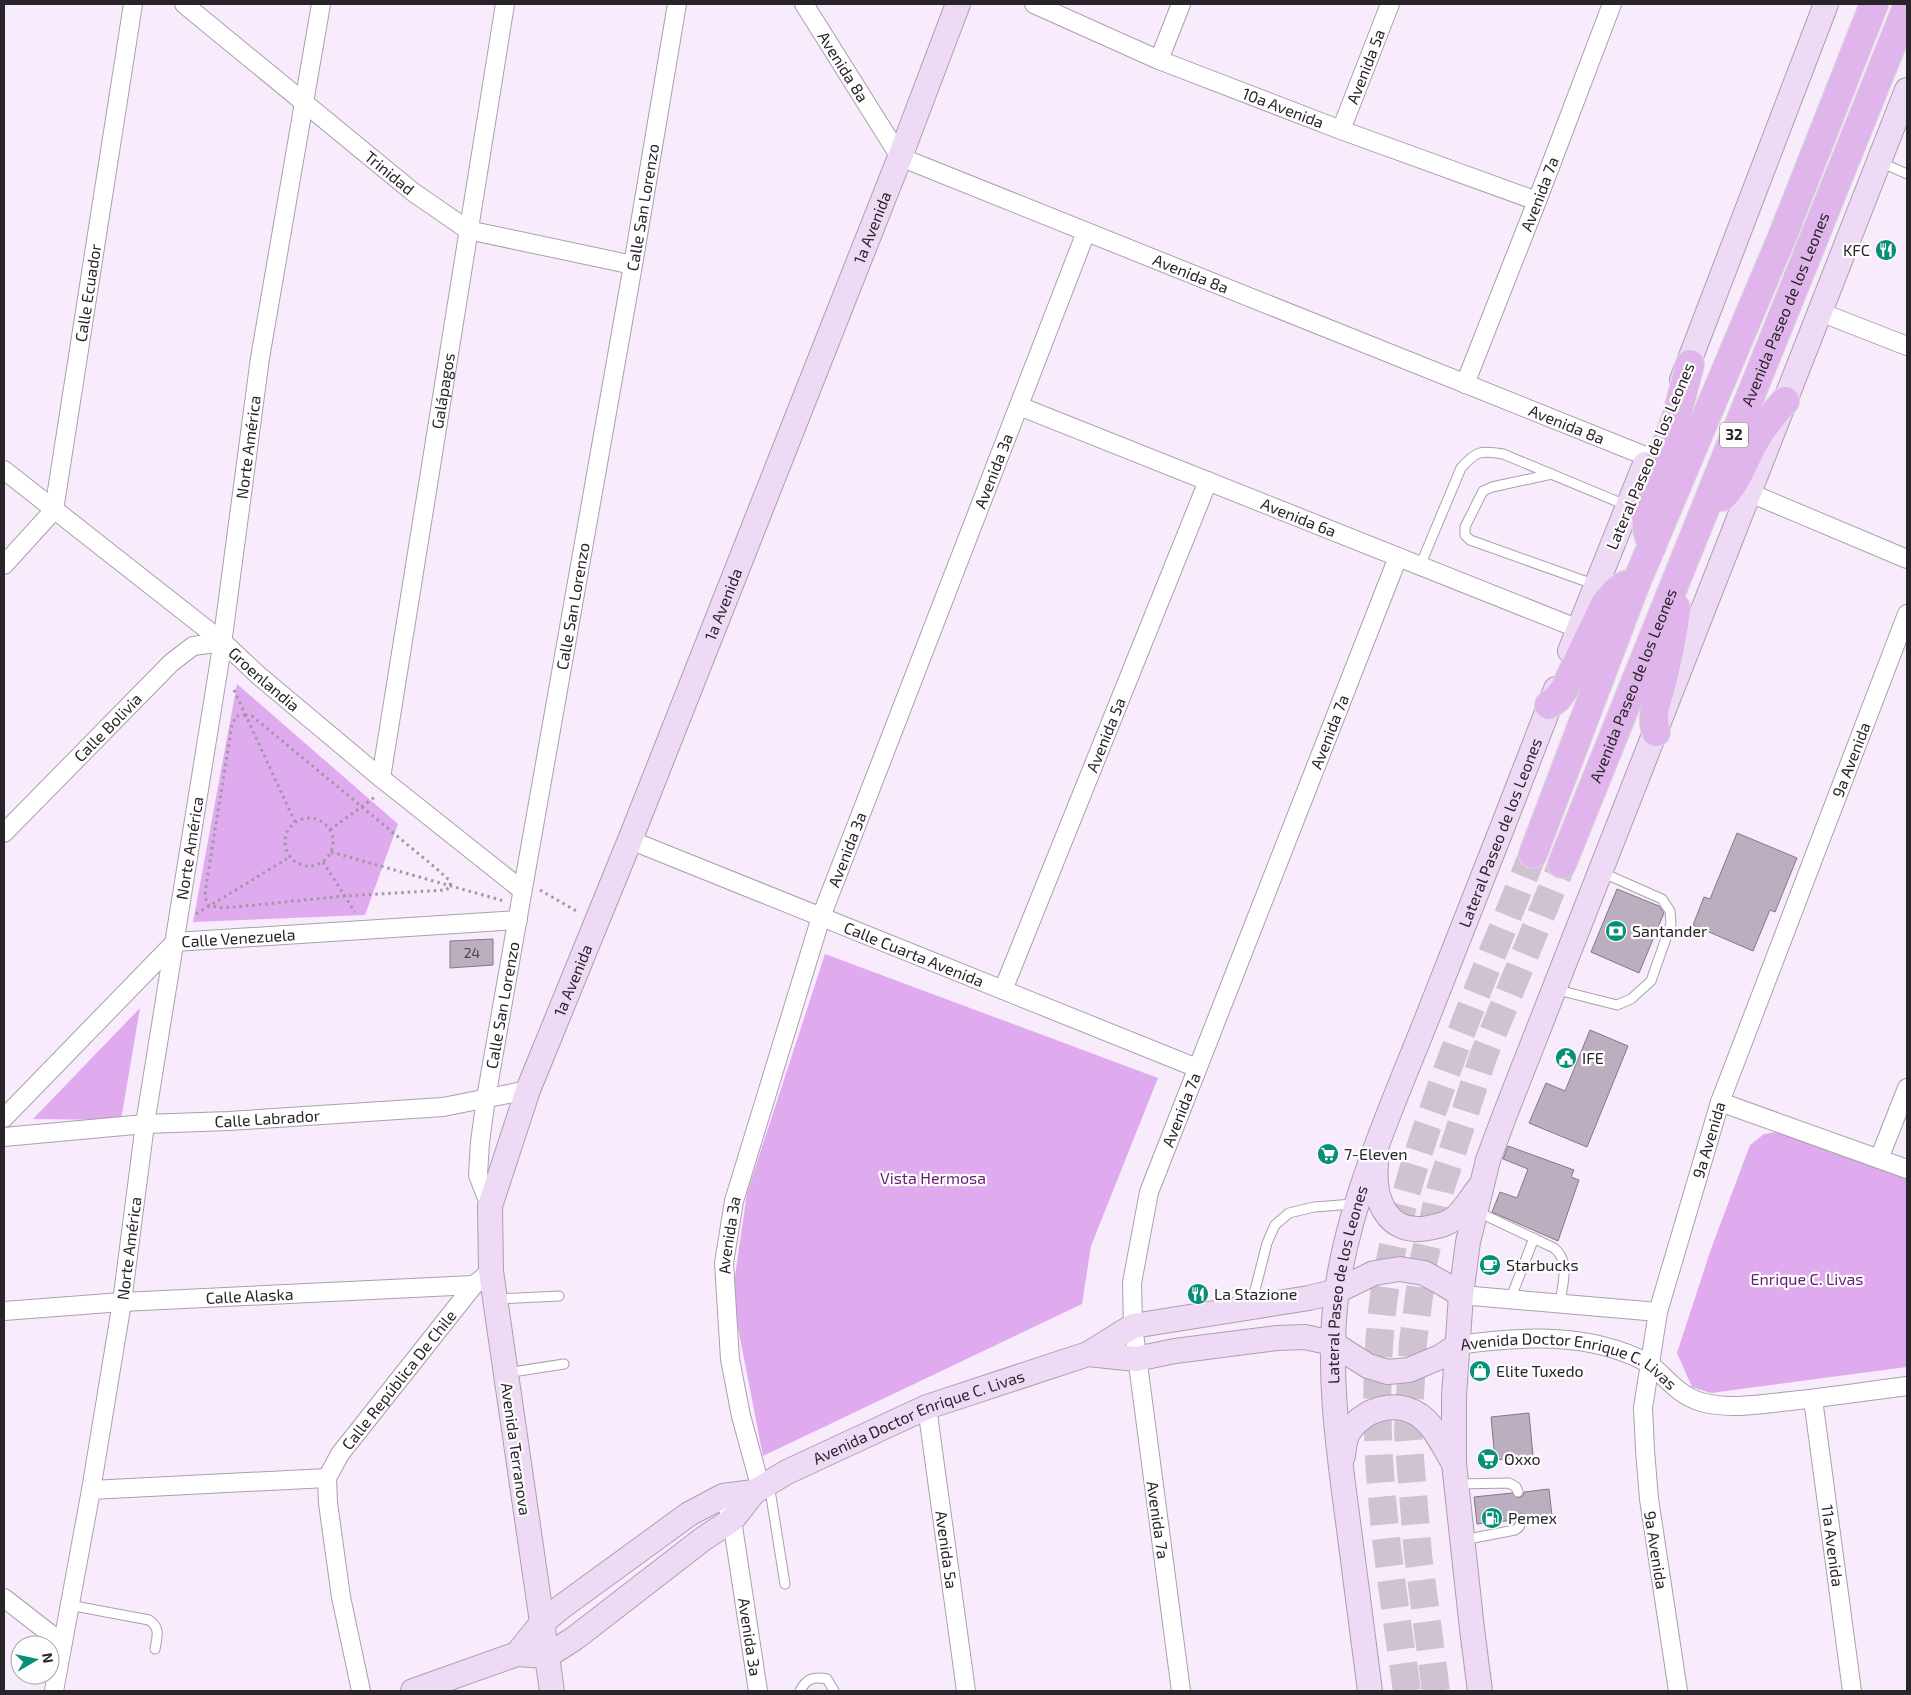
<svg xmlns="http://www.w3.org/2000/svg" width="1911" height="1695" viewBox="0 0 1911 1695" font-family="'Exo 2',sans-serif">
<rect width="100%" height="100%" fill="#f8ebfc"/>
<g fill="#e0aaef">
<polygon points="237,684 398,824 365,915 193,922"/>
<polygon points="825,954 1158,1078 1091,1246 1082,1304 763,1456 732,1297 747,1193"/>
<polygon points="140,1008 121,1120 33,1119"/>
<polygon points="1783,1131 1907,1178 1907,1367 1711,1393 1692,1387 1677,1353 1711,1249 1750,1145 1764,1134"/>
</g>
<g fill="#bbaebe" stroke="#847887">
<polygon points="1737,833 1797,858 1775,912 1770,910 1753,951 1693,925 1704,897 1710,899"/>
<polygon points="1617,889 1659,906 1664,913 1639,973 1591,952"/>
<polygon points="493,939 493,965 450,968 450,941"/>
<polygon points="1590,1030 1628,1046 1587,1147 1529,1123 1546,1083 1565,1091"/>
<polygon points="1508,1146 1574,1170 1571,1177 1579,1180 1558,1241 1492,1212 1500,1192 1517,1198 1528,1169 1503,1159"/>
<polygon points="1529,1413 1533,1456 1495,1460 1491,1417"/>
<polygon points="1549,1489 1552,1516 1528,1518 1526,1515 1521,1513 1518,1515 1515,1520 1477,1524 1474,1497 1512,1493 1518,1498 1523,1496 1524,1492"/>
</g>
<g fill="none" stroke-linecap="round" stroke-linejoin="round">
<g stroke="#cfc3d2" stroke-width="28" stroke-dasharray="28 14" stroke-linecap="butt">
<path d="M 1407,1691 C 1390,1572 1370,1454 1380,1332 C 1386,1257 1407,1184 1432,1113 C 1462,1025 1498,940 1533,854"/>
<polyline points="1436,1691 1418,1555 1408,1433 1413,1342 1424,1259 1441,1187 1483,1057 1562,864"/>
</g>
<g stroke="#ab9faf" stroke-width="11">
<g id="lane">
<polyline points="1880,162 1907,174"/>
<polyline points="1552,474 1492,487 1483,491 1465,527 1465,535 1470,540 1596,585"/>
<path d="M 1420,566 L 1461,468 C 1476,451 1481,450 1503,454 L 1628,506"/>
<polyline points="1554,989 1617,1005 1631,999 1651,981 1671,924 1670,911 1662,899 1601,872"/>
<path d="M 1476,1211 L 1554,1248 C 1571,1261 1562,1285 1560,1304"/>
<polyline points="495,1299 559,1296"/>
<polyline points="1510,1300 1534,1238"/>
<polyline points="1251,1306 1267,1243 1275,1225 1289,1213 1314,1207 1354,1204"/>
<polyline points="506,1373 564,1364"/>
<polyline points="769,1484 785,1584"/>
<polyline points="1458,1484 1509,1483 1516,1487 1518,1492"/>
<polyline points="1463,1540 1515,1530 1519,1527 1522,1519"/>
<path d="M 69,1605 L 149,1620 C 161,1628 157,1637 155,1649"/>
<path d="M 800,1691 C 806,1679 813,1676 827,1679 L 834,1691"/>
</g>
</g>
<g stroke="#ab9faf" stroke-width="20">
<g id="street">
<path id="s1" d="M 184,4 L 413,192 L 468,230 L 633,265"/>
<path id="s2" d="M 804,4 L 900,157 L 1648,457"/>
<path id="s3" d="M 1034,4 L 1159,60 L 1341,130 L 1537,201"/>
<polyline points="1159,60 1181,4"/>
<path id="s4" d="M 1341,130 L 1390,4"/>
<polyline points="1820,312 1907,346"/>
<path id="s5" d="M 1465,384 L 1537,201 L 1612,4"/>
<path id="s6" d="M 1019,406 L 1579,629"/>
<path id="s7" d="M 4,470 L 223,642 L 258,675 L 381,778 L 522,890"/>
<polyline points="1750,493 1907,559"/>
<path id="s8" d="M 4,565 L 54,510 L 133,4"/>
<path id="s9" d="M 381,778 L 505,4"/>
<path id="s10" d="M 4,833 L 171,663 L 193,646 L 223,642"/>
<path id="s11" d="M 630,840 L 1197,1068"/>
<path id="s12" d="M 1003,990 L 1208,481"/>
<polyline points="1720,1102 1907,1169"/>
<path id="s13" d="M 4,1118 L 175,942 L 518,920"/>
<path id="s14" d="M 4,1137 L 145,1124 L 229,1121 L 443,1107 L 528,1090"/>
<polyline points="1879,1159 1907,1088"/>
<path id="s15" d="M 490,1206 L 478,1175 L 480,1142 L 486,1098 L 633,265 L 677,4"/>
<polyline points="1461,1295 1658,1312"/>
<path id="s16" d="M 4,1311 L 122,1302 L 474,1285"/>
<path id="s17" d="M 1458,1345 C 1521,1336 1588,1332 1646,1362 C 1652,1365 1656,1370 1661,1374 C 1673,1386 1684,1397 1701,1402 C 1730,1410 1761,1404 1791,1401 C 1830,1397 1868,1391 1907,1386"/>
<path id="s18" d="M 1813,1399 L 1852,1691"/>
<path id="s19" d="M 927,1407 L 966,1691"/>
<path id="s20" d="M 761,1489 L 741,1416 L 730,1359 L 724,1263 L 734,1201 L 821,917 L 1086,232"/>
<polyline points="91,1490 327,1478"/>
<path id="s21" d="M 728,1509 L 732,1520 L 758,1691"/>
<polyline points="4,1598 62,1643"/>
<path id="s22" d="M 54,1691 L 91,1490 L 122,1302 L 145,1124 L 220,659 L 260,358 L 321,4"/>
<path id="s23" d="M 361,1691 L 341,1597 L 328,1503 L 327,1478 L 340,1454 L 474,1285 L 491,1271"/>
<path id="s24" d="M 1181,1691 L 1133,1326 L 1132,1283 L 1149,1192 L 1398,557"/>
<path id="s25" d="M 1678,1691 L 1649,1499 L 1645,1450 L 1643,1408 L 1658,1312 L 1720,1102 L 1907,614"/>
</g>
</g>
<g stroke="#ab9faf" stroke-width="26">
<g id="secondary">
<polyline points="1682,380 1826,4"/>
<polyline points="1570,651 1645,464"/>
<path d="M 1376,1165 C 1373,1199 1387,1236 1428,1228 C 1438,1226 1448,1224 1456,1217 C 1465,1209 1471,1198 1478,1189"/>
<polyline points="1088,1354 1136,1359 1175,1351 1277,1338 1305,1337 1332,1343 1368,1366 1388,1372 1409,1370 1440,1357 1458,1345"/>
<path d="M 1343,1456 C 1344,1447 1345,1436 1350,1430 C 1366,1408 1396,1400 1419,1415 C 1435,1426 1443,1446 1453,1462"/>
<path id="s26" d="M 517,1654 L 541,1624 L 560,1608 L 689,1514 L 723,1496 L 754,1492 L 787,1472 L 927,1407 L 1088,1354 L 1133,1326 L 1309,1298 L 1337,1291 L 1374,1273 L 1400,1269 L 1424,1273 L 1444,1284 L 1461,1295"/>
<polyline points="413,1691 517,1654 547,1656 575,1638 703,1539 732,1520 754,1492"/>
<path id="s27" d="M 552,1691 L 491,1271 L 490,1206 L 528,1090 L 630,840 L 900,157 L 958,4"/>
<path id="s28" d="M 1370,1691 C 1362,1632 1355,1573 1347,1514 C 1337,1440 1327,1364 1337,1290 C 1350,1198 1394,1102 1428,1016 C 1471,908 1514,798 1556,689"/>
<polyline points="1480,1691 1472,1629 1454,1463 1454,1396 1461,1295 1468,1242 1488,1160 1504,1117 1907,90"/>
</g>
</g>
<g stroke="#d8d8d9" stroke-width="30">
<g id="primary">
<path d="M 1722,497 C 1738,482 1745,457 1756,439 C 1764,425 1774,413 1785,401"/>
<polyline points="1652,546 1647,530 1646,515 1647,496 1676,418 1690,364"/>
<polyline points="1549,705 1558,698 1565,688 1605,604 1616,591 1625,585 1636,583"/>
<path d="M 1656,732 C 1650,715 1658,698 1662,682 C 1668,658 1674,633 1676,608"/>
<polyline points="1533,854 1636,583 1782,237 1874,4"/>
<path id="s29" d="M 1562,864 C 1675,577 1793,293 1907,7"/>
</g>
</g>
<g stroke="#a097a3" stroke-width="3" stroke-dasharray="2.5 4" stroke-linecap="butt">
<polyline points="234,690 295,822"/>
<polygon points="245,715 252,716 437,869 449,880 451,886 446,890 345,896 224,908 209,906 205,897 206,886 232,725 236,716"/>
<circle cx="309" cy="842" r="24"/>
<polyline points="330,830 376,796"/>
<polyline points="331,852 504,901"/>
<polyline points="323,862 355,912"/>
<polyline points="540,890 578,912"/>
<polyline points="196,914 290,857"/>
</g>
<use href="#lane" stroke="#fff" stroke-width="9"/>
<use href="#street" stroke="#fff" stroke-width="18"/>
<use href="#secondary" stroke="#efdaf5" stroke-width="24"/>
<use href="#primary" stroke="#e0b5eb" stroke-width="28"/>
</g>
<defs>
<g id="restaurant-disc" transform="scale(1.125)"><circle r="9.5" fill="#078f78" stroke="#fdfdfd"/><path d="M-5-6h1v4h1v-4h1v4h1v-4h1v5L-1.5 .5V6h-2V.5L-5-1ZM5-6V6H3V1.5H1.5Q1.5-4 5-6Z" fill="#fff"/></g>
<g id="bank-disc" transform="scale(1.125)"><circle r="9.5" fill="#078f78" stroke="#fdfdfd"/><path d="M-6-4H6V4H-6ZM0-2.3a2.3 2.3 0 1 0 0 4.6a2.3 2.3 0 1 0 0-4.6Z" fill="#fff"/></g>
<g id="civic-disc" transform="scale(1.125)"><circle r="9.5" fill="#078f78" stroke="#fdfdfd"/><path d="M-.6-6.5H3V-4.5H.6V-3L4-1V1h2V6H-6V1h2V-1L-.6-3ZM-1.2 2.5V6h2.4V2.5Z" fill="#fff"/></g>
<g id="supermarket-disc" transform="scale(1.125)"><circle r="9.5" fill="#078f78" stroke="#fdfdfd"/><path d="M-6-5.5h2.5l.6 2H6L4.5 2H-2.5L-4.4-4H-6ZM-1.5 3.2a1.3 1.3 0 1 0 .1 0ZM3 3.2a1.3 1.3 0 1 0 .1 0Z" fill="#fff"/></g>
<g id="cafe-disc" transform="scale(1.125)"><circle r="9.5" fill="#078f78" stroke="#fdfdfd"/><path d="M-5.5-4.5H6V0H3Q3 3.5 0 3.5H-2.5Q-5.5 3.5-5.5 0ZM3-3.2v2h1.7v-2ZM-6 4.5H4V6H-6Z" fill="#fff"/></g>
<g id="shop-disc" transform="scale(1.125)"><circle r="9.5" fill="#078f78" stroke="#fdfdfd"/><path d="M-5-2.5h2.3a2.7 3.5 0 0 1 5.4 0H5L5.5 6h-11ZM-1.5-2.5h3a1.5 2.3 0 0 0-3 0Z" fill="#fff"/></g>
<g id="fuel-disc" transform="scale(1.125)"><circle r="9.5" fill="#078f78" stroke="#fdfdfd"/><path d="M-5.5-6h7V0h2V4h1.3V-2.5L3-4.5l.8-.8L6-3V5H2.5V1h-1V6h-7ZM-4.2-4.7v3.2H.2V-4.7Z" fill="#fff"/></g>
</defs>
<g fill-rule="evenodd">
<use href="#restaurant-disc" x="1886" y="250"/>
<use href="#bank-disc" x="1616" y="931"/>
<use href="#civic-disc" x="1566" y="1058"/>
<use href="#supermarket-disc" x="1328" y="1154"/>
<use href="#cafe-disc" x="1490" y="1265"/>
<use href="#restaurant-disc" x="1198" y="1294"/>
<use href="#shop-disc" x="1480" y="1371"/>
<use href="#supermarket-disc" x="1488" y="1459"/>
<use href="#fuel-disc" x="1492" y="1518"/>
</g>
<g text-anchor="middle" stroke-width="4.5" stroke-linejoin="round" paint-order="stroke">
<g font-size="14" fill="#4e464f">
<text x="472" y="958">24</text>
</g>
<rect fill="#fdfdfd" stroke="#696569" stroke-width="1" x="1720" y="422.5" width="28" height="25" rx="4"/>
<g font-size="15" font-weight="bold" fill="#29242a">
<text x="1734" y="440">32</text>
</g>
<g font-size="16" fill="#29242a" stroke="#fdfdfd">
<text dy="6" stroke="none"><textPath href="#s2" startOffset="74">Avenida 8a</textPath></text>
<text dy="6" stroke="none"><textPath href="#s4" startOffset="68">Avenida 5a</textPath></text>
<text dy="6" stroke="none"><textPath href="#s3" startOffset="270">10a Avenida</textPath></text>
<text dy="6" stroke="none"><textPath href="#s1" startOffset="266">Trinidad</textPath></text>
<text dy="6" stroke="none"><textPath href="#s5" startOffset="204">Avenida 7a</textPath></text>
<text dy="6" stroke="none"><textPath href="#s15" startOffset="1015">Calle San Lorenzo</textPath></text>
<text dy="6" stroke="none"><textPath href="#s27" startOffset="1540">1a Avenida</textPath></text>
<text dy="6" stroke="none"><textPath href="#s2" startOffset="494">Avenida 8a</textPath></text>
<text dy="6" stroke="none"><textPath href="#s8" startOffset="294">Calle Ecuador</textPath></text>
<text dy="6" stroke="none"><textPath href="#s29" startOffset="598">Avenida Paseo de los Leones</textPath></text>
<text dy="6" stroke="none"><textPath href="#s9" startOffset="392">Galápagos</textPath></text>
<text dy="6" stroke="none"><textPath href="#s2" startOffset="899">Avenida 8a</textPath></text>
<text dy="6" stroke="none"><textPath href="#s22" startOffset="1259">Norte América</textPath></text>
<text transform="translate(1650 456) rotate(-67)" y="6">Lateral Paseo de los Leones</text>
<text dy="6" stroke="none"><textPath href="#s20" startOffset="1068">Avenida 3a</textPath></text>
<text dy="6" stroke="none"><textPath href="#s6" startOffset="301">Avenida 6a</textPath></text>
<text dy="6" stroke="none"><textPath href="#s27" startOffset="1135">1a Avenida</textPath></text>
<text dy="6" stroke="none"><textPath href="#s15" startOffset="610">Calle San Lorenzo</textPath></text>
<text dy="6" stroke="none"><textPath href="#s7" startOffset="334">Groenlandia</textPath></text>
<text dy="6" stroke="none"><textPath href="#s29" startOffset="192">Avenida Paseo de los Leones</textPath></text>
<text dy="6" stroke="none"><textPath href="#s10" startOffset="148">Calle Bolivia</textPath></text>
<text dy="6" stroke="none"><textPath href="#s24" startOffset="998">Avenida 7a</textPath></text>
<text dy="6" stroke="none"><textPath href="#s12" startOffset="275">Avenida 5a</textPath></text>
<text dy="6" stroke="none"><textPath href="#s25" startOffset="968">9a Avenida</textPath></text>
<text dy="6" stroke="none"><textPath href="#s28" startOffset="890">Lateral Paseo de los Leones</textPath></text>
<text dy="6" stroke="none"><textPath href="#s22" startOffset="854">Norte América</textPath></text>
<text dy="6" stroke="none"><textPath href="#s20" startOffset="662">Avenida 3a</textPath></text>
<text dy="6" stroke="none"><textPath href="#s13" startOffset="309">Calle Venezuela</textPath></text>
<text dy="6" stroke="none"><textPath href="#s11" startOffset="306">Calle Cuarta Avenida</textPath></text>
<text dy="6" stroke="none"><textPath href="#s27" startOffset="730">1a Avenida</textPath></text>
<text dy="6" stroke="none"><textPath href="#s15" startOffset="205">Calle San Lorenzo</textPath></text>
<text dy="6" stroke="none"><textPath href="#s24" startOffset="592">Avenida 7a</textPath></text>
<text dy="6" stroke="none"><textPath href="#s14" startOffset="264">Calle Labrador</textPath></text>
<text dy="6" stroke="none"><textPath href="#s25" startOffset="562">9a Avenida</textPath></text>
<text dy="6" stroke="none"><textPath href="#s20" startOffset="258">Avenida 3a</textPath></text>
<text dy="6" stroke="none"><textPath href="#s22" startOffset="449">Norte América</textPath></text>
<text dy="6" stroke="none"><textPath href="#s28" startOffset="410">Lateral Paseo de los Leones</textPath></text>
<text dy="6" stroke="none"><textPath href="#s16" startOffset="246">Calle Alaska</textPath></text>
<text dy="6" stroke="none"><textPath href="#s17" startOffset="116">Avenida Doctor Enrique C. Livas</textPath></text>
<text dy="6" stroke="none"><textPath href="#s23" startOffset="338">Calle República De Chile</textPath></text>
<text dy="6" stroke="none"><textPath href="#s26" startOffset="474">Avenida Doctor Enrique C. Livas</textPath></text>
<text transform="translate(516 1449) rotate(82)" y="6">Avenida Terranova</text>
<text transform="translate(1158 1520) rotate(82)" y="6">Avenida 7a</text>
<text dy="6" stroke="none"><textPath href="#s18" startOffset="148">11a Avenida</textPath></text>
<text dy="6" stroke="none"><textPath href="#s19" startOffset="144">Avenida 5a</textPath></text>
<text transform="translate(1656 1550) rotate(81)" y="6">9a Avenida</text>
<text dy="6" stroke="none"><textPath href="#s21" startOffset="130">Avenida 3a</textPath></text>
</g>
<g font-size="16" fill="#29242a" stroke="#fdfdfd" text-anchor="start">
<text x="1870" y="256" text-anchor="end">KFC</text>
<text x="1632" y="937">Santander</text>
<text x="1582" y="1064">IFE</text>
<text x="1344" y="1160">7-Eleven</text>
<text x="1506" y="1271">Starbucks</text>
<text x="1214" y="1300">La Stazione</text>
<text x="1496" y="1377">Elite Tuxedo</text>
<text x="1504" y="1465">Oxxo</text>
<text x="1508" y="1524">Pemex</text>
</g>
<g font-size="16" fill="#641d75" stroke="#fdfdfd">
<text x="933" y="1184">Vista Hermosa</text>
<text x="1807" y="1285">Enrique C. Livas</text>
</g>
</g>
<rect width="1911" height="1695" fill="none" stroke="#29242a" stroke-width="10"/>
<g transform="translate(35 1660) rotate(81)"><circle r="24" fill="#fdfdfd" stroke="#a8a6a9"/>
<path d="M0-4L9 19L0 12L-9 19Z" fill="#078f78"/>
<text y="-8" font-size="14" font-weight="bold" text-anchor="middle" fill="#29242a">N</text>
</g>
</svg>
